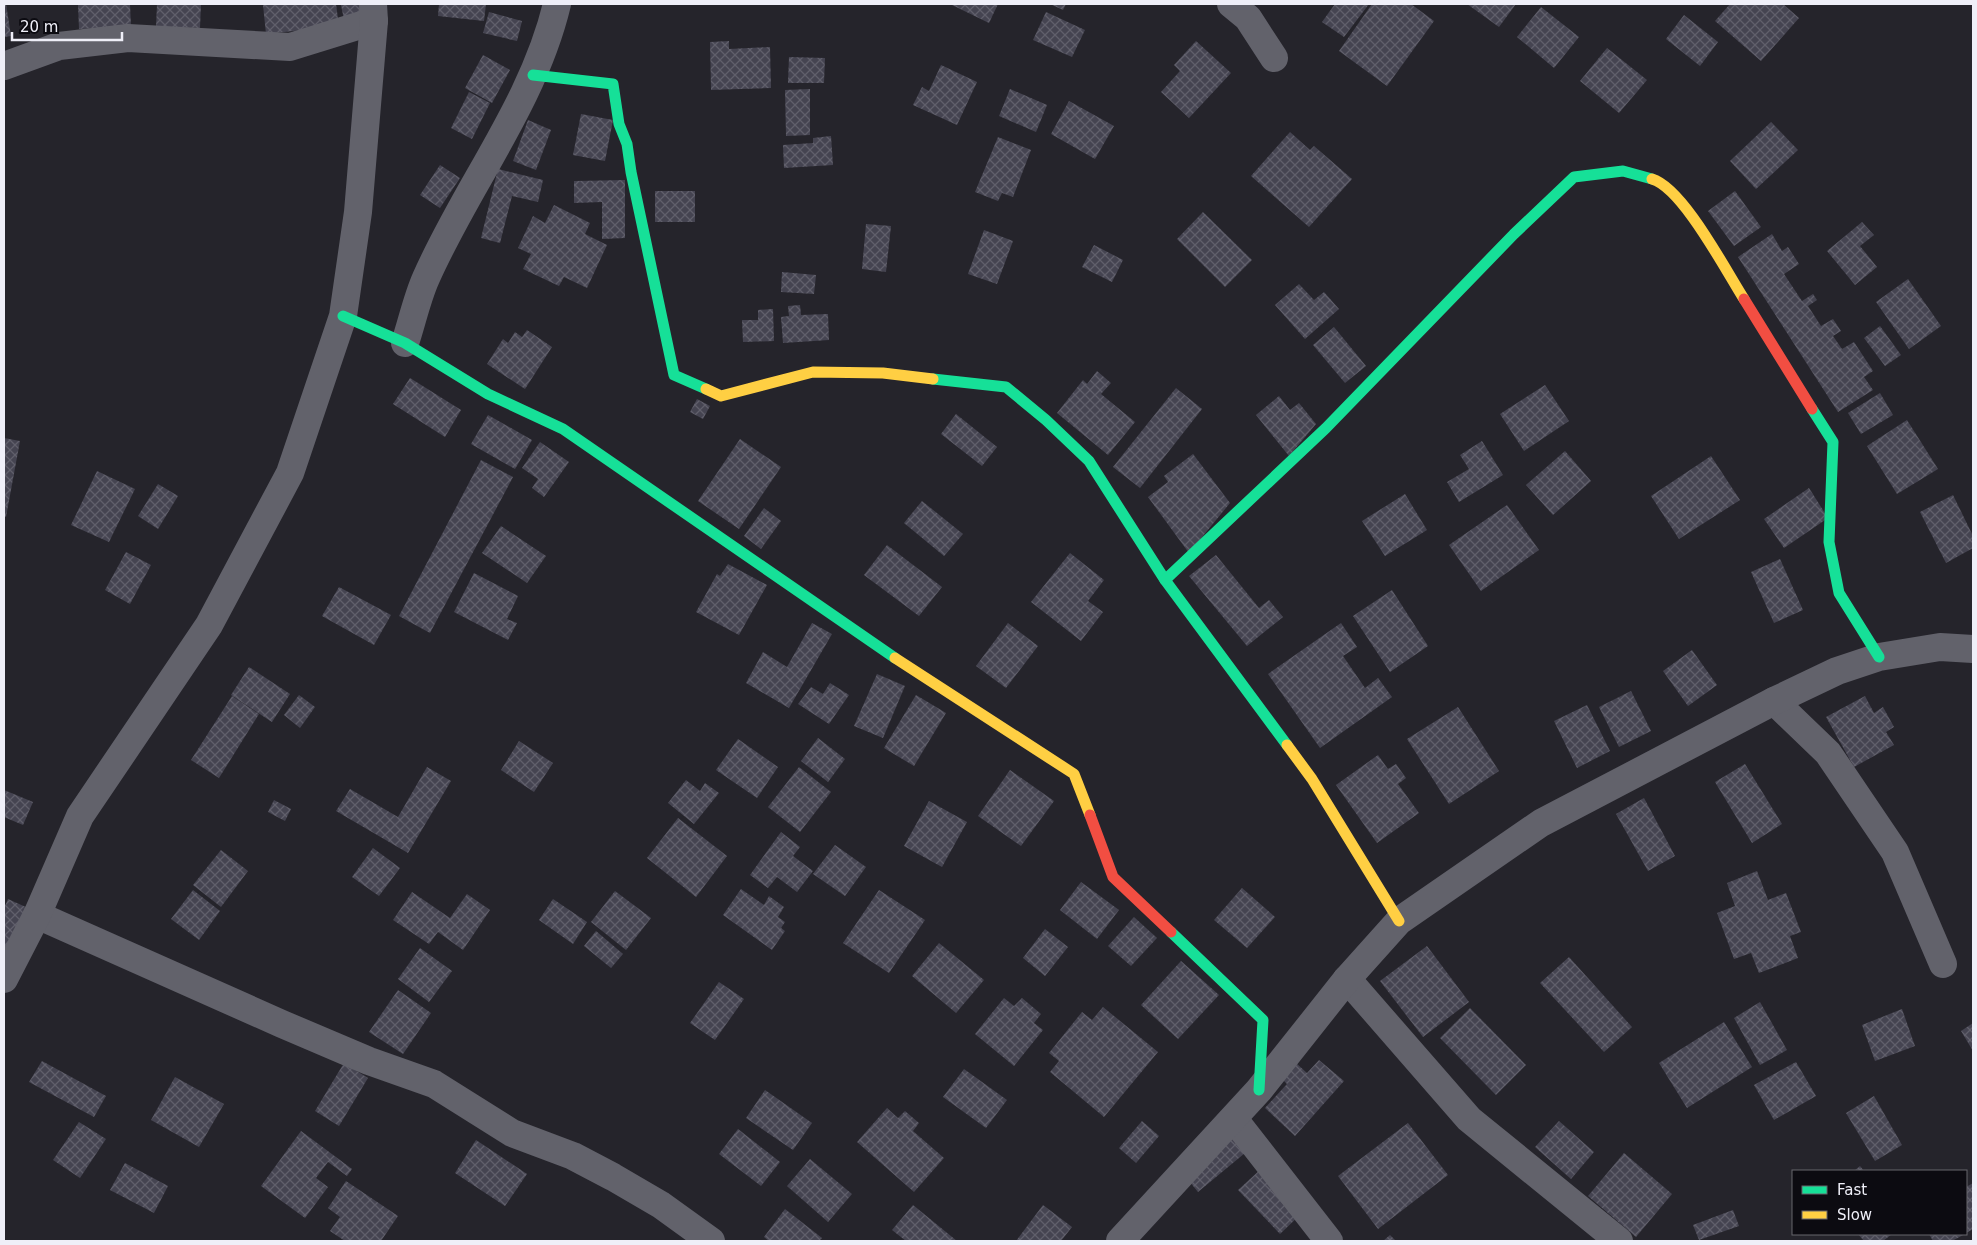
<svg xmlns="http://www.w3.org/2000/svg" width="1977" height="1245" viewBox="0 0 1977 1245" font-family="'DejaVu Sans',sans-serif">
<defs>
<pattern id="building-cross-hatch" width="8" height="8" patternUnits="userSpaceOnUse" patternTransform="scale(1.25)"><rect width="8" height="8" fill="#454451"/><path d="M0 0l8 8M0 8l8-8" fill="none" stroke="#605f6b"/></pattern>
</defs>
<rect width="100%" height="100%" fill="#25242b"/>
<g fill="url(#building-cross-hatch)">
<polygon points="4,4 6,4 11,36 4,37"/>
<polygon points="78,4 130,4 131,27 79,29"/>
<polygon points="157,4 201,4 200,28 156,27"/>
<polygon points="276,4 336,4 339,26 266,34 263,5"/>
<polygon points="350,4 382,4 345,25 341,5"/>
<polygon points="439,4 486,4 484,21 438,16"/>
<polygon points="953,4 998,4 989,23 952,5"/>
<polygon points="1050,4 1066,4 1063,10"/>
<polygon points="1335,4 1369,4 1344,37 1322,22"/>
<polygon points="1372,4 1411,4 1434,21 1387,86 1339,51"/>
<polygon points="1467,4 1516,4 1499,27"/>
<polygon points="1730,4 1783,4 1799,18 1761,61 1715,21"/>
<polygon points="1541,7 1579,37 1554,68 1517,37"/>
<polygon points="489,12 522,21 517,41 483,33"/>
<polygon points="1046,12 1085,30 1072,57 1033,40"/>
<polygon points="1684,15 1718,42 1700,66 1666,39"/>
<polygon points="729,41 729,49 770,47 771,88 711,90 710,42"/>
<polygon points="1196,41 1231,73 1189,118 1161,92 1180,71 1174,65"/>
<polygon points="1607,48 1647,80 1619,113 1580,81"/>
<polygon points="483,55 510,70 492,103 465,88"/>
<polygon points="789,57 825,58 824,83 788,83"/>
<polygon points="941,65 977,82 957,125 913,105 922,87 929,91"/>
<polygon points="810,89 810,135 786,136 785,90"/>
<polygon points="1010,89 1047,105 1036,132 999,116"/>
<polygon points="469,92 490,103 472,139 451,128"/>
<polygon points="1069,101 1114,126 1095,159 1051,134"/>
<polygon points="581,114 613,120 605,161 573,155"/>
<polygon points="528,120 551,130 536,170 513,161"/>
<polygon points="1771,122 1798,150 1756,189 1730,161"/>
<polygon points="1290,132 1310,150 1314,146 1352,179 1309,227 1251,176"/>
<polygon points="831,136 833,165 784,168 783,145 813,143 813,138"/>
<polygon points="998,137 1031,150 1013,197 1002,193 998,201 975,192"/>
<polygon points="440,165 460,178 440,208 420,195"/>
<polygon points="498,169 543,180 538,202 512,196 500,243 481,238"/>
<polygon points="625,180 625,238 602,239 602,202 574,203 574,181"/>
<rect x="655" y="191" width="40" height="31"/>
<polygon points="1735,191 1761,227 1734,246 1708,211"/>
<polygon points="554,205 590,223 585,234 607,245 587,288 564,277 559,286 523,269 531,254 518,248 533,216 545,223"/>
<polygon points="1203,212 1252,260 1225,287 1177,239"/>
<polygon points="1862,222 1874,235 1860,246 1877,267 1855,285 1827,251"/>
<polygon points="866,224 891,226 886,272 862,269"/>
<polygon points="984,230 1013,241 997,284 968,274"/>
<polygon points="1772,234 1782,251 1788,247 1799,264 1784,274 1802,301 1813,294 1817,300 1808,306 1821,326 1833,319 1841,331 1833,336 1842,349 1854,342 1873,371 1864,377 1873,390 1838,412 1738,257"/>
<polygon points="1094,245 1123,260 1112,282 1082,267"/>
<polygon points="782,272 816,275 814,294 781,292"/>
<polygon points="1908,279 1941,326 1909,349 1876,302"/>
<polygon points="1299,284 1314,300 1324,292 1339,309 1305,339 1275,305"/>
<polygon points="800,305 801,315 828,314 829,340 783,343 781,317 789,316 788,306"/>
<polygon points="773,309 774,341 743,342 742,320 758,320 758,310"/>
<polygon points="1880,326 1901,355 1885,366 1864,338"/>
<polygon points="1334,327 1366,366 1345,383 1313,345"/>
<polygon points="527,330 552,347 525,389 487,364 503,339 508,343 515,332 522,337"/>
<polygon points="1097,371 1111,383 1101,394 1135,422 1108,455 1057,413 1083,380 1087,384"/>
<polygon points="410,378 461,410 445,437 393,404"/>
<polygon points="1545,385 1569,421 1524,451 1500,414"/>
<polygon points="1176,388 1202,409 1140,488 1113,467"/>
<polygon points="1880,393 1893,415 1861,434 1848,413"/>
<polygon points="1279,396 1290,410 1299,403 1316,424 1289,456 1256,415"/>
<polygon points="697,399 710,406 703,419 690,412"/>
<polygon points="956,414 997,447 982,466 941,434"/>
<polygon points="488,415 532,440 515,469 471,444"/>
<polygon points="1907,420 1938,469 1897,494 1867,446"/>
<polygon points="4,438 20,441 6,517 4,516"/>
<polygon points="740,439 781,467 739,529 698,501"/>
<polygon points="1482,441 1503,475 1459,502 1447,482 1469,469 1460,455"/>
<polygon points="540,442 569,462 544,497 532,488 538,479 522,468"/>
<polygon points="1565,451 1591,481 1553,515 1526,485"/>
<polygon points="1193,454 1230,503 1189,553 1148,497 1168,482 1164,476"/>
<polygon points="1711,456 1740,500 1679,539 1651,496"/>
<polygon points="481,460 513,477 430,633 399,616"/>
<polygon points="97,471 135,489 109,542 71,525"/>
<polygon points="158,484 178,496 158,529 138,516"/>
<polygon points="1809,488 1828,518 1784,548 1764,519"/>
<polygon points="1405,494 1427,530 1385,556 1362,521"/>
<polygon points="1953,495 1973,536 1973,548 1946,563 1920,512"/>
<polygon points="922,501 963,534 944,556 904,523"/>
<polygon points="1507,505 1539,550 1481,591 1449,545"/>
<polygon points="764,508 781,521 761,549 744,536"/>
<polygon points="501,526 546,556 527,583 482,553"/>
<polygon points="887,545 942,587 919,616 864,575"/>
<polygon points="126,552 151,565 130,604 105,590"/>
<polygon points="1070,553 1104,580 1088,601 1103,612 1081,641 1031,602"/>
<polygon points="1216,555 1259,608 1269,600 1283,617 1247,646 1189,576"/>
<polygon points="1780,559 1803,610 1774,623 1751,572"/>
<polygon points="728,564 767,585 739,635 696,612 717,574 720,576"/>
<polygon points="474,573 518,596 507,619 517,623 508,640 454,612"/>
<polygon points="339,587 391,615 374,645 322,616"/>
<polygon points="1392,590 1428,646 1390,672 1353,616"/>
<polygon points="812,623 832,634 789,708 746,683 763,652 787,667"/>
<polygon points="1008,623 1038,646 1006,688 976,666"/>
<polygon points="1341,623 1357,647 1343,656 1365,688 1378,678 1392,697 1320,748 1268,674"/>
<polygon points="1692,650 1717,685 1688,706 1663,671"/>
<polygon points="249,667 290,694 272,722 231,695"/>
<polygon points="877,674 905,686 883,738 854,726"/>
<polygon points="830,683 849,695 829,724 798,704 811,687 823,694"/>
<polygon points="1631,691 1651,731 1619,747 1599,707"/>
<polygon points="299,695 315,707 300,728 284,715"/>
<polygon points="916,695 946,713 914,766 884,748"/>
<polygon points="232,696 259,714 219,778 191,760"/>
<polygon points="1865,696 1874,713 1883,707 1894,727 1886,732 1894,745 1854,767 1826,717"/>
<polygon points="1587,705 1610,751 1577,768 1554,721"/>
<polygon points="1458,707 1499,771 1449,804 1407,739"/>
<polygon points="818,738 845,759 828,782 801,761"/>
<polygon points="738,739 778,767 757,798 716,770"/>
<polygon points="519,741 553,763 534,792 501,770"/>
<polygon points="1378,755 1388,769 1396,764 1406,778 1398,784 1419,813 1377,843 1336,785"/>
<polygon points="1745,764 1782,824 1752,843 1715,782"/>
<polygon points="427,767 451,781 408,853 336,811 350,789 398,817"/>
<polygon points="799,767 831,792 800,832 768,807"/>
<polygon points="1010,770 1054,801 1021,846 978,816"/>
<polygon points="686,780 700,791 705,783 719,793 694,824 668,803"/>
<polygon points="4,790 33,802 23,825 4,817"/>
<polygon points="1644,798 1675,856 1648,871 1616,814"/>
<polygon points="274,800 291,809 285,821 268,812"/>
<polygon points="929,801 967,822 942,867 904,846"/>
<polygon points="678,818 727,856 696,897 647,858"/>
<polygon points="781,832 800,847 793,856 813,871 797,892 777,877 768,888 750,875"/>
<polygon points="835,845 866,867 845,896 813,874"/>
<polygon points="373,848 400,868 379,896 352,877"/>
<polygon points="221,850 248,871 221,907 193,885"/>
<polygon points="1757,871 1768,900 1786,893 1801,932 1790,936 1798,958 1759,973 1751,953 1734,959 1717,913 1735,906 1727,883"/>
<polygon points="1081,882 1119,910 1097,939 1060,910"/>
<polygon points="1242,888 1275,917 1247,948 1214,920"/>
<polygon points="741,889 764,905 769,896 784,907 778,917 785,922 781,928 785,931 772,950 723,915"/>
<polygon points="193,890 220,911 199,940 171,919"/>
<polygon points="879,890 925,920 889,973 843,943"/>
<polygon points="615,891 651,918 626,950 591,922"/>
<polygon points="412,892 450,918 467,894 490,910 463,950 438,932 429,944 393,920"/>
<polygon points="8,899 37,912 4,954 4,908"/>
<polygon points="553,899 587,922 573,944 539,920"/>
<polygon points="1134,917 1157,938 1131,966 1108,946"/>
<polygon points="1045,929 1068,947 1045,976 1023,958"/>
<polygon points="596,931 623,954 611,968 584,946"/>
<polygon points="939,943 984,980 956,1013 912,976"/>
<polygon points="1427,946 1469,1002 1423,1037 1380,981"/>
<polygon points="420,948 452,971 429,1002 398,979"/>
<polygon points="1569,957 1632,1027 1604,1052 1540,983"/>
<polygon points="1181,961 1219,995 1178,1039 1141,1005"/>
<polygon points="719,982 744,999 715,1040 690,1023"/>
<polygon points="398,990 431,1013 403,1054 369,1032"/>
<polygon points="1004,998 1014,1006 1022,998 1041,1014 1034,1023 1043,1030 1014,1066 975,1034"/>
<polygon points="1760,1002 1787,1050 1760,1065 1734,1018"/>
<polygon points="1103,1007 1158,1052 1104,1117 1050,1072 1059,1061 1049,1053 1082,1012 1092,1020"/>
<polygon points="1470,1008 1526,1065 1496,1095 1440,1038"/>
<polygon points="1902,1009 1915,1046 1875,1061 1862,1025"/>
<polygon points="1724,1022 1752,1067 1687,1108 1659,1063"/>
<polygon points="1973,1023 1973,1051 1961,1031"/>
<polygon points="1319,1060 1344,1081 1295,1136 1265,1108 1287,1084 1282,1079 1296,1063 1307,1073"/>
<polygon points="42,1061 106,1096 94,1117 29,1082"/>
<polygon points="1796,1062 1816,1096 1774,1120 1754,1085"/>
<polygon points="344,1063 368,1078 339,1126 315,1111"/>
<polygon points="964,1069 1007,1100 986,1128 943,1097"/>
<polygon points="175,1077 224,1104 199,1147 151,1120"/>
<polygon points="765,1090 812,1123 793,1150 746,1118"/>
<polygon points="1874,1096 1902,1145 1875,1161 1846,1113"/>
<polygon points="887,1108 898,1118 905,1111 919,1123 913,1131 944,1158 914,1192 857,1142"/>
<polygon points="1142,1121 1159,1136 1136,1163 1119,1148"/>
<polygon points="1559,1121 1594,1152 1571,1179 1535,1147"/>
<polygon points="79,1122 106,1139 80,1178 53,1160"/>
<polygon points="1408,1123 1448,1175 1378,1229 1338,1176"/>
<polygon points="738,1129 780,1162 761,1186 719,1154"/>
<polygon points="301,1131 352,1169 347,1176 328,1162 316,1178 328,1187 305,1218 261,1186"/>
<polygon points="1231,1137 1245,1153 1198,1192 1185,1176"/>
<polygon points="476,1140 527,1174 505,1206 455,1173"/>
<polygon points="1624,1153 1672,1194 1636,1237 1588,1196"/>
<polygon points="810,1159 852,1194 828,1222 787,1186"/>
<polygon points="125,1163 168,1186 154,1213 110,1190"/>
<polygon points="1860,1166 1864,1171 1854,1171"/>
<polygon points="1261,1169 1302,1213 1280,1234 1238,1190"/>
<polygon points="346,1181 398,1216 381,1241 345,1241 330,1231 340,1217 328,1208"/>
<polygon points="1973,1183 1973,1229 1966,1233 1966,1187"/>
<polygon points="913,1205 957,1241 906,1241 892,1230"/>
<polygon points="1043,1205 1072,1227 1061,1241 1016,1241"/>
<polygon points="785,1209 822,1238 819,1241 769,1241 764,1237"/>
<polygon points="1733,1210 1739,1226 1699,1240 1693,1225"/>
<polygon points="1858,1234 1892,1234 1883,1241 1864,1241"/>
<polygon points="1929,1234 1965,1234 1952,1241 1933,1241"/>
<polygon points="1390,1235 1396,1241 1383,1241"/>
</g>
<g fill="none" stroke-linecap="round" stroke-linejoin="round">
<g stroke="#62626b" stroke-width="28">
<polyline points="1231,4 1248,18 1274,58"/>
<polyline points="4,66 59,46 128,38 290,47 374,21"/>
<path d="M 405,343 C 412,322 417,298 426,278 C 467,185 533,104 557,4"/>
<polyline points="1774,701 1828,753 1895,852 1943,964"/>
<polyline points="37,915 282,1024 369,1061 434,1084 512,1133 573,1156 613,1177 661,1205 711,1241"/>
<polyline points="4,979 37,915 80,816 209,625 290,473 343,316 358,212 374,21 373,4"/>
<polyline points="1347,979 1469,1119 1619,1241"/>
<polyline points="1234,1119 1329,1241"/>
<polyline points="1120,1241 1259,1090 1347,979 1399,921 1541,823 1774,701 1837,671 1879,657 1940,647 1973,649"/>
</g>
<g stroke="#16e098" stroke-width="11">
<polyline points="533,75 613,84 619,124 627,144 631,172 674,375 706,389"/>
<polyline points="343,316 405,343 488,394 563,429 895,658"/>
<polyline points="933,379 1006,387 1046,420 1089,461 1165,580 1287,745"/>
<polyline points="1812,409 1833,442 1829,542 1839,593 1879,657"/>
<polyline points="1165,580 1326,428 1514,234 1574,177 1623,171 1652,179"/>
<polyline points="1171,932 1263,1020 1259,1090"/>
</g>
<g stroke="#ffcf43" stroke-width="11">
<path d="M 1652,179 C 1683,188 1726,271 1744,299"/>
<polyline points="706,389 721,396 813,372 883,373 933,379"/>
<polyline points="895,658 1074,774 1090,815"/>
<polyline points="1287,745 1312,779 1399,921"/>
</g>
<g stroke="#f24e42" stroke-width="11">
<polyline points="1744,299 1812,409"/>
<polyline points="1090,815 1113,877 1171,932"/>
</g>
</g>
<rect width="1977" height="1245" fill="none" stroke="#efeff8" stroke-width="10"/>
<rect x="1792" y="1170" width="175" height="65" fill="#0c0b11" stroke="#67666d"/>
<rect x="1802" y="1186" width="25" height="8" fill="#16e098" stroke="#67666d"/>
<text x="1837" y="1195" font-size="15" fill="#efeff8">Fast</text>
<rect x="1802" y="1211" width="25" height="8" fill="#ffcf43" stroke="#67666d"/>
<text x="1837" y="1220" font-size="15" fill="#efeff8">Slow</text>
<path d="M12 32v8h110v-8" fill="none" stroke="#efeff8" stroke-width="2.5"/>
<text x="20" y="32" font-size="15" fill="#efeff8" stroke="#0c0b11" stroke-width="4" paint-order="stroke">20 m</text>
</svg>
